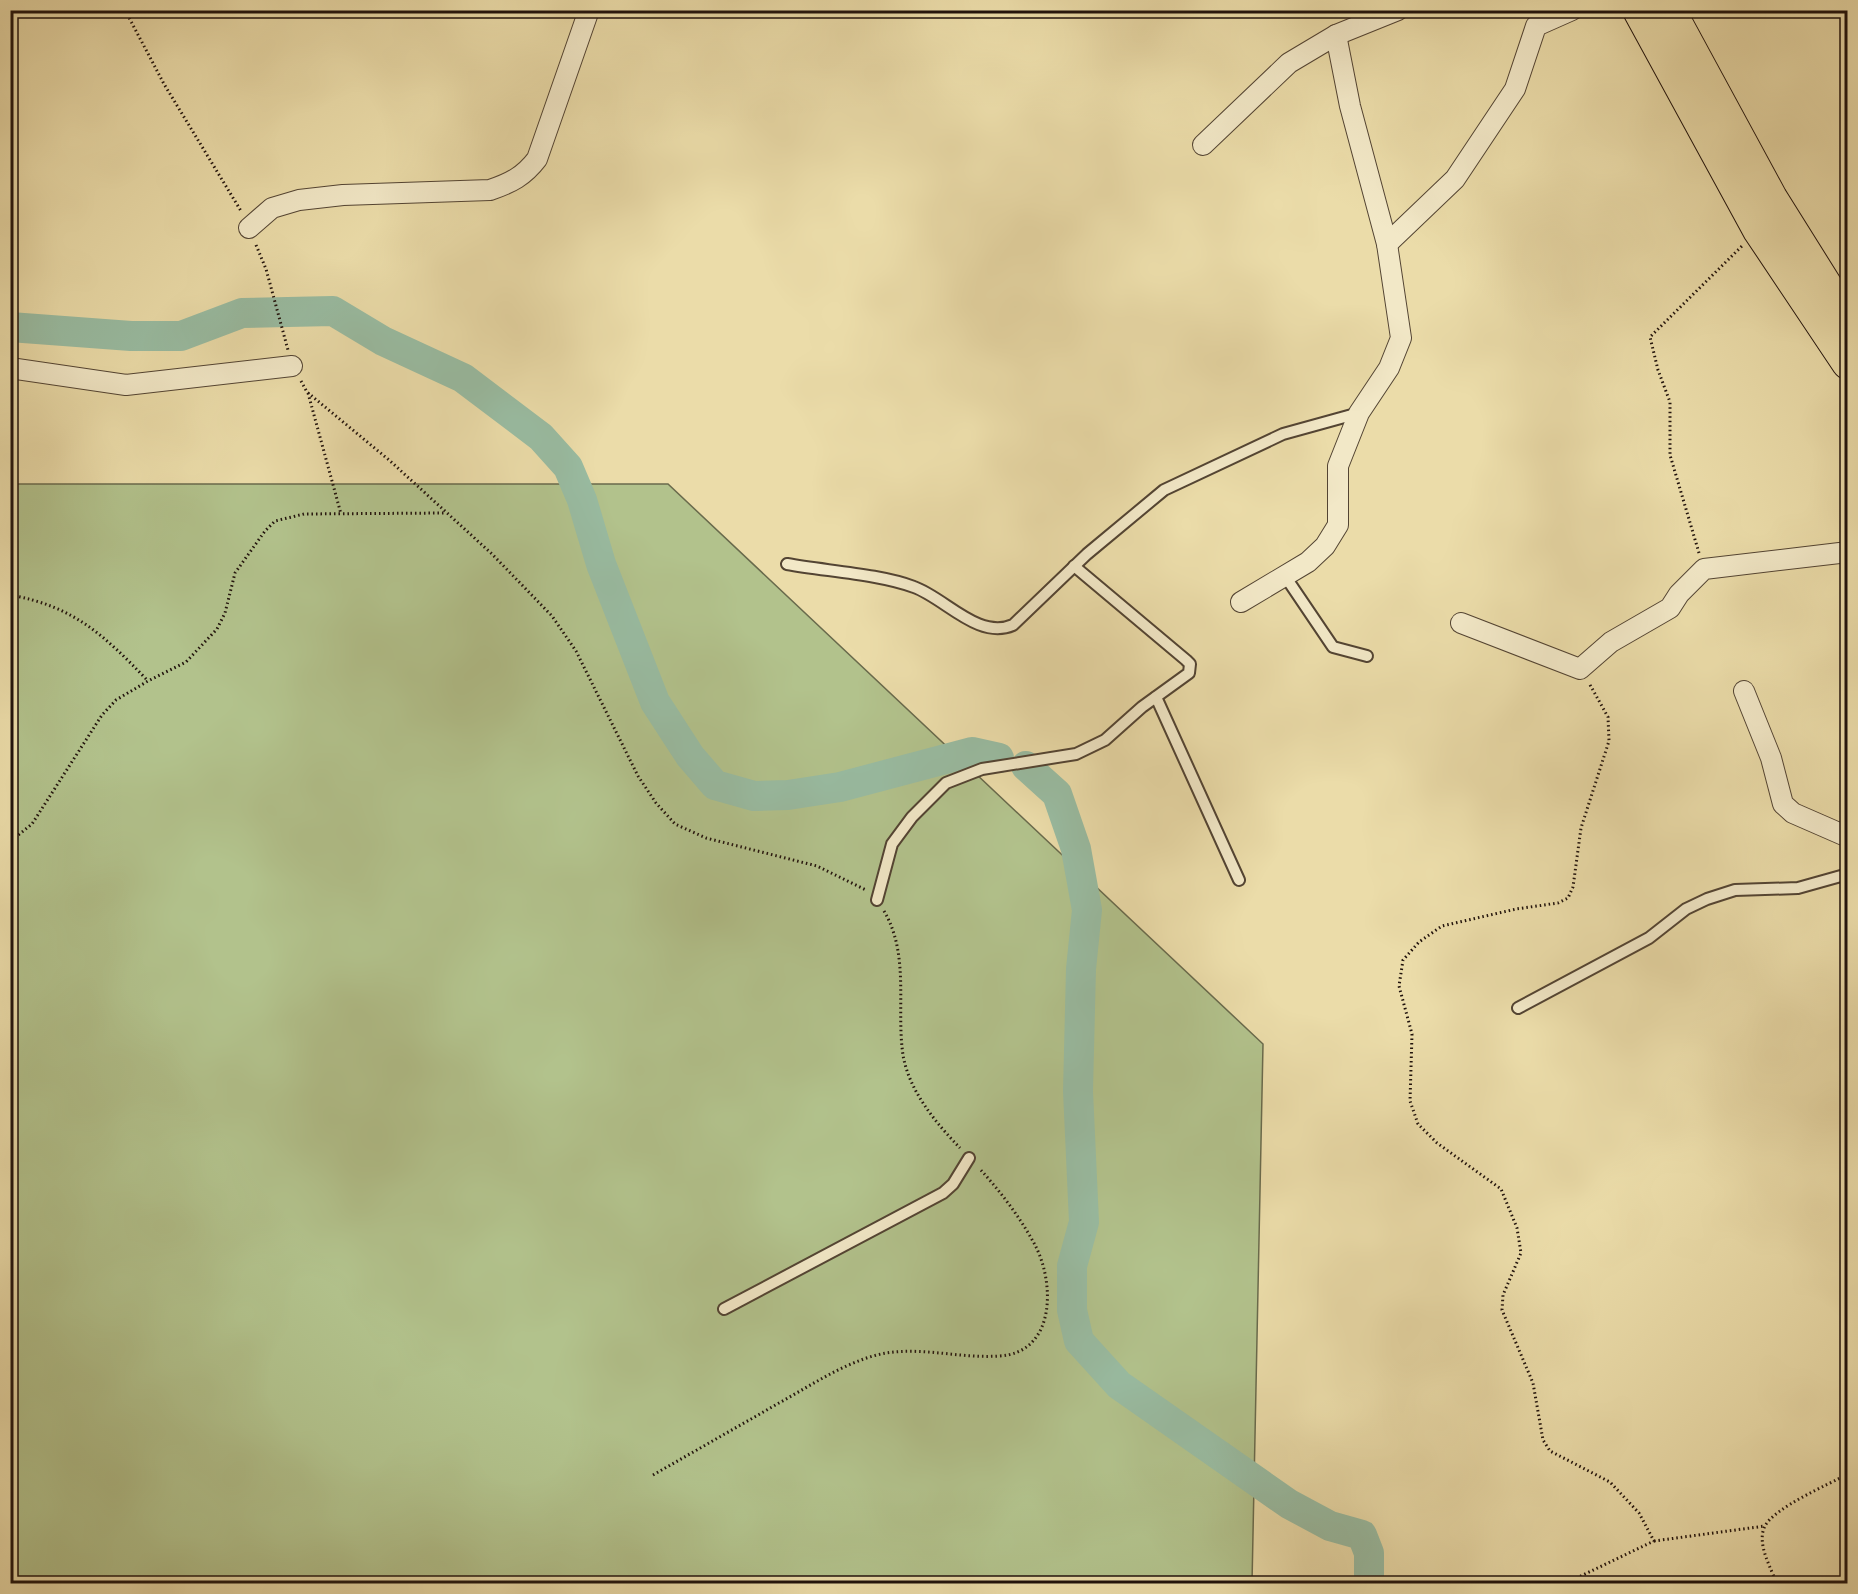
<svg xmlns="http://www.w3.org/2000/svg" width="1858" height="1594" viewBox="0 0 1858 1594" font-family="'Old Standard TT',serif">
<rect width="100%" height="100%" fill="#ebdca9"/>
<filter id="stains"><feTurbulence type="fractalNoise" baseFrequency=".00333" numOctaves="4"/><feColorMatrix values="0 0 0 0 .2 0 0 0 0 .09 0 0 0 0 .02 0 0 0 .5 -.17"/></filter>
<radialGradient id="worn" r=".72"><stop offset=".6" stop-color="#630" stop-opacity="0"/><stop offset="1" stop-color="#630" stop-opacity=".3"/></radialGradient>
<polygon fill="#b2c28c" stroke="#696a4c" stroke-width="1.5" points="11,484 668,484 1263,1044 1252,1583 11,1584"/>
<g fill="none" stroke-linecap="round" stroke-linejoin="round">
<g stroke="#99bca2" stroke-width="30">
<polyline points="10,327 131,336 181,336 242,313 333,311 383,341 463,378 541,437 568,467 582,500 601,564 655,702 690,756 715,785 754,796 788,795 840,787 972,752 999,758"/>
<polyline points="1026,766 1057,794 1076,849 1087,910 1081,969 1078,1091 1084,1222 1072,1266 1072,1310 1079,1341 1119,1385 1289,1504 1330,1526 1362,1535 1369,1553 1369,1584"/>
</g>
<g stroke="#534433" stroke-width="14">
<g id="lane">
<path d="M 787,564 C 825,571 880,574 914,587 C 945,598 978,640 1013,625 L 1087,554 L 1164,490 L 1283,434 L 1359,413"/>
<polyline points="1285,576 1333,647 1367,656"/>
<polyline points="1156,697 1239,880"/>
<polyline points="877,900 892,844 912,817 946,783 982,769 1076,754 1105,740 1142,707 1189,673 1190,664 1186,660 1074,566"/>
<polyline points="1518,1008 1649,938 1686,909 1707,899 1735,890 1798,888 1848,874"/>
<polyline points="724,1309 943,1193 953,1184 969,1158"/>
</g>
</g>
<g stroke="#534433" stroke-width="22">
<g id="street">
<polyline points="1203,145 1289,63 1336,35 1398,10"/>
<path d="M 249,228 L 272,208 L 299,200 L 343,195 L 490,190 C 511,183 524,176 537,159 L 589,10"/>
<polyline points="1387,244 1455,179 1515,89 1536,26 1572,10"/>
<polyline points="10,368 126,385 292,366"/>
<polyline points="1241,602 1308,562 1325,546 1338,525 1338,466 1359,413 1389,368 1401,338 1387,244 1350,106 1336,35"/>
<polyline points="1461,623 1580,669 1611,642 1670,608 1679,594 1704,569 1848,552"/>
<polyline points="1744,691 1771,758 1783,804 1793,813 1848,837"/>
</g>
</g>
<g stroke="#20120c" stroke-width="34">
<g id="primary">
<polyline points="1639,10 1759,230 1848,363"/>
<polyline points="1669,10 1771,198 1848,321"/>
</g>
</g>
<g stroke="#20120c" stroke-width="3" stroke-dasharray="1.5 3" stroke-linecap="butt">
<polyline points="125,10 164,84 241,211"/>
<polyline points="256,245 266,269 288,350"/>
<polyline points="301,381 307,392 389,460 492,554 552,616 576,651 638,776 656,803 675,824 706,838 817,866 866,890"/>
<polyline points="308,393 341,514"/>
<polyline points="1699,553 1670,455 1670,402 1658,370 1650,337 1742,246"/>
<path d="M 10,595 C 74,606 105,636 148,681"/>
<polyline points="10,837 17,836 32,824 102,715 116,700 148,681 186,662 217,629 225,613 235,573 265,531 275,521 304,514 446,513"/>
<path d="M 884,911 C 910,955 896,1008 903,1055 C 909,1091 936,1123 960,1148"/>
<path d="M 653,1475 C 695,1451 737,1427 779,1403 C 810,1386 839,1366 873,1356 C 914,1344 957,1359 999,1356 C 1056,1353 1055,1283 1035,1245 C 1020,1217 1000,1191 979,1168"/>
<polyline points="1654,1541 1765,1526"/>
<polyline points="1564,1584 1654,1541 1639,1513 1610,1482 1550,1451 1543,1440 1533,1383 1502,1310 1503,1295 1521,1253 1517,1228 1501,1189 1437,1143 1418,1124 1410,1101 1412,1034 1399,986 1403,960 1419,942 1442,926 1516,909 1558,903 1568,898 1573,887 1581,828 1609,741 1608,717 1589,683"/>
<path d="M 1777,1584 C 1771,1568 1756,1543 1765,1526 C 1774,1508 1829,1484 1848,1474"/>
</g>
<use href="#lane" stroke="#f2e8c7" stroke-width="10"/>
<use href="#street" stroke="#f2e8c7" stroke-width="20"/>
<use href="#primary" stroke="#ebdca9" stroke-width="32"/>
</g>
<rect width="1858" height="1594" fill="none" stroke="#ebdca9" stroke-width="36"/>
<rect x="12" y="12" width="1834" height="1570" fill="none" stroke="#20120c" stroke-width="3"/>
<rect x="18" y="18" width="1822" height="1558" fill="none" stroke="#20120c" stroke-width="1.5"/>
<rect width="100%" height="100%" filter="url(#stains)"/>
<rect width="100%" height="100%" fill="url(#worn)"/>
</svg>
